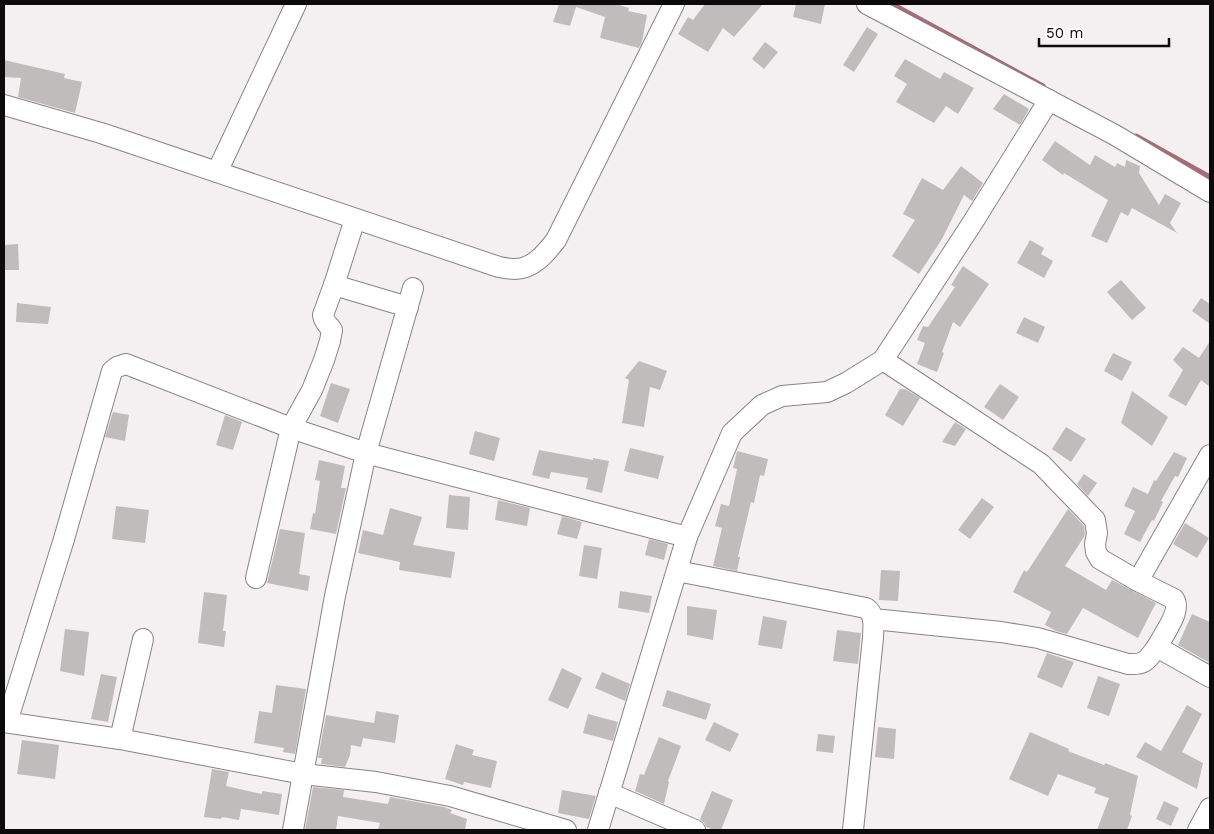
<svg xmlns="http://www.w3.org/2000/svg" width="1214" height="834" viewBox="0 0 1214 834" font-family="'Work Sans',sans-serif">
<rect width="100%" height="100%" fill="#f4f0f1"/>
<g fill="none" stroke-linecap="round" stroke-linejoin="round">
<g stroke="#aa6975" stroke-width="5">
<polyline points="892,4 1043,86"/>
<polyline points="1136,136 1210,177"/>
</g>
</g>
<g fill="#c0bcbc">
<polygon points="559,4 616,4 629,8 628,11 647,15 642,42 639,48 600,38 605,17 576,7 570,26 553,22"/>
<polygon points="705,4 763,4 734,37 723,28 708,52 678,34 688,17 693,20"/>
<polygon points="796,4 825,4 821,24 793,17"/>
<polygon points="867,27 878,34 854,72 843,65"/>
<polygon points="765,42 778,52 764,69 752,59"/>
<polygon points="905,59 940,79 944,72 974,88 958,114 946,106 934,123 896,102 907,84 894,76"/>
<polygon points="4,60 65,74 64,78 82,82 75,113 18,97 21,78 4,77"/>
<polygon points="1004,94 1029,109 1020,125 993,109"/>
<polygon points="1055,141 1090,165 1095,155 1115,167 1117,163 1125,167 1126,160 1140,166 1139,173 1159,205 1165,194 1181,203 1170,223 1177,233 1132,208 1128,216 1121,212 1107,243 1091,236 1108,200 1064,173 1063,175 1042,160"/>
<polygon points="961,166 983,183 972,201 964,195 942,239 919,274 892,256 915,220 903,214 922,178 943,190"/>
<polygon points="1030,240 1044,248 1041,254 1053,261 1044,278 1017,263"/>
<polygon points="18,244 19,270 4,270 4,245"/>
<polygon points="963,266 989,284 960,327 953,322 942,352 944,353 937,372 917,364 925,343 917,340 923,326 928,327 955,287 951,285"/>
<polygon points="1121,280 1146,308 1132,320 1107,292"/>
<polygon points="1201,298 1210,304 1210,324 1192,311"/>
<polygon points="17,303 51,307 48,324 16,322"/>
<polygon points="1024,317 1045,327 1038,343 1016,333"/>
<polygon points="1210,341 1210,387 1201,380 1186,406 1168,396 1183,370 1173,360 1183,347 1199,358"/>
<polygon points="1113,353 1132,362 1122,381 1104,371"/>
<polygon points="639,361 667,371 660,390 650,387 644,427 622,423 629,380 625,378"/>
<polygon points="331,383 350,389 338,423 320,416"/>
<polygon points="1000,384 1019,397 1003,420 984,407"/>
<polygon points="900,389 905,389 920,398 903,426 885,415"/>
<polygon points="1132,391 1168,417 1152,446 1121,423"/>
<polygon points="113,412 129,415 125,441 105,437"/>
<polygon points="225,415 242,422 233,450 216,445"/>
<polygon points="955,422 966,429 955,446 942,442"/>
<polygon points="1066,427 1086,439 1071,462 1052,449"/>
<polygon points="475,431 500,438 494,461 469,454"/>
<polygon points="630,448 664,456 658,479 624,471"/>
<polygon points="539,450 593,460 593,458 609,461 602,493 586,489 588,478 551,472 549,479 532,475"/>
<polygon points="737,451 768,459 764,476 760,475 754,503 751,502 738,557 740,557 737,571 713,566 722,528 715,526 721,504 729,506 737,469 733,468"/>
<polygon points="1174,452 1187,458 1178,477 1175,476 1161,501 1163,502 1154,521 1152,520 1140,542 1124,534 1135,511 1124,506 1133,487 1148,494 1154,480 1156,481"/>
<polygon points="319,460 345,466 341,488 346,488 336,534 310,529 313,513 315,514 320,481 315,480"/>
<polygon points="1084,474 1097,483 1088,496 1077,484"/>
<polygon points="449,495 470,497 468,530 446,528"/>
<polygon points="982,498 994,507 970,539 958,530"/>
<polygon points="498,500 530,508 527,526 495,520"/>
<polygon points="116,506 149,510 145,543 112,539"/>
<polygon points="390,508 422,517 413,545 455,552 451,578 399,570 400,562 358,553 363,530 383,535"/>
<polygon points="1068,509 1084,526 1085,533 1084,537 1065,566 1106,590 1112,580 1156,603 1138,638 1083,608 1067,634 1056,631 1045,625 1051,612 1013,592 1024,570 1027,572"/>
<polygon points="562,516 582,522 577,539 557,534"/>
<polygon points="1185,523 1209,538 1197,558 1173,544"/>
<polygon points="280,529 305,533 299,574 310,576 308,591 267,583"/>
<polygon points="649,539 668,544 664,560 645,555"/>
<polygon points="584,545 602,548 597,579 579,576"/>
<polygon points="881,570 900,571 898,601 879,600"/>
<polygon points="620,591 652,596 649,613 618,608"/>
<polygon points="204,592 227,595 223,631 226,631 224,647 198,643"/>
<polygon points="687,606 717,610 713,640 687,635"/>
<polygon points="1192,614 1210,622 1210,663 1178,645"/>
<polygon points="763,616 787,621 782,649 758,645"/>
<polygon points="65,629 89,632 84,676 60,671"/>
<polygon points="837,630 861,633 858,664 833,661"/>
<polygon points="1047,653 1074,662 1062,688 1037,677"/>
<polygon points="562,668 582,678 568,709 548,700"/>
<polygon points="602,672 630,684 625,701 595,688"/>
<polygon points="101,674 117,677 108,722 91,719"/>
<polygon points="1098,676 1120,684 1109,716 1087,708"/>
<polygon points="276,685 306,689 295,754 283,752 284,748 254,743 259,711 272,713"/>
<polygon points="667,690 711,704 706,720 662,706"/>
<polygon points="1187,705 1202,714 1182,752 1203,763 1197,789 1136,757 1145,742 1161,751"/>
<polygon points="376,711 399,715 395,743 363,738 361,747 351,745 350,755 345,767 321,764 322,758 318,758 326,715 374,723"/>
<polygon points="588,714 618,722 613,741 583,733"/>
<polygon points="714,722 739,734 730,752 705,740"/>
<polygon points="878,727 896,729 894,759 875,757"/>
<polygon points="1030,732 1069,749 1068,751 1104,765 1105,763 1138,776 1130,815 1132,816 1127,830 1097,830 1109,798 1094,793 1096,788 1058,774 1048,796 1009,779"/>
<polygon points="818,734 835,736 833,753 816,751"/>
<polygon points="659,737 681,746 668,781 669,782 664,804 635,791 640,774 644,775"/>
<polygon points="22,740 59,745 55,779 17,774"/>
<polygon points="456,744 474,750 472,755 497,761 491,788 464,782 463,785 445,779"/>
<polygon points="212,769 229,772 226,786 262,794 262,791 282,794 279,815 241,809 239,820 222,817 221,819 204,817"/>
<polygon points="313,787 344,790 343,797 388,804 390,797 444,807 452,810 450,813 467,819 465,830 378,830 380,823 338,816 336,830 305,830"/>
<polygon points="562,790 596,796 589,819 558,813"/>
<polygon points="712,791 733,800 721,830 714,830 706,827 704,823 700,819"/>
<polygon points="1164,801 1179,808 1171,826 1156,819"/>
</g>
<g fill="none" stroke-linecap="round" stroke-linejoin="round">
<g stroke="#888484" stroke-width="22">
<g id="street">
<polyline points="867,4 1115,135 1210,192"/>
<path d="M 4,105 L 101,133 L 499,267 C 504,268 509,269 515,269 C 533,269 546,253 556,240 L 674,4"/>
<polyline points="217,172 296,4"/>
<polyline points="334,285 408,307"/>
<path d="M 883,360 L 1041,464 L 1095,520 L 1097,533 L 1095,544 L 1096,552 L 1100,559 L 1138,581 L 1174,599 C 1182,611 1163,635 1157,647 L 1210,677"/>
<path d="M 677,571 L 866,608 C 876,615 873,627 873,638 L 853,830"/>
<path d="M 256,578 L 291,428 L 312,390 L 324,360 L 330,341 L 332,330 C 328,324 324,323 323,315 L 334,285 L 355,219"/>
<polyline points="1138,581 1210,455"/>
<path d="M 873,619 L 1001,632 L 1038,638 L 1128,664 C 1146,665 1147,660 1157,647"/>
<polyline points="4,722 120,739 303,774 376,782 450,796 566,830"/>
<polyline points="7,722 64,539 112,371 117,367 126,364 291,428 366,453 687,537"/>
<polyline points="120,739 143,639"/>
<polyline points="609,793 695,830"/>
<polyline points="293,830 335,596 366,453 413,288"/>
<polyline points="598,830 687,537 732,433 762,405 782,396 827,392 846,383 883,360 973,222 1049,100"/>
<polyline points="1198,830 1210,808"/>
</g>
</g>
<use href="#street" stroke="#fff" stroke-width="20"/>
</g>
<rect width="1214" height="834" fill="none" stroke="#0c0b0b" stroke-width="10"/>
<path d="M1039 38v8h130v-8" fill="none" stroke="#0c0b0b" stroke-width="2.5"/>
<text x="1046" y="38" font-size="15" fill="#0c0b0b" stroke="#ffffff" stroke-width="4" paint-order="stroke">50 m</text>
</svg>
